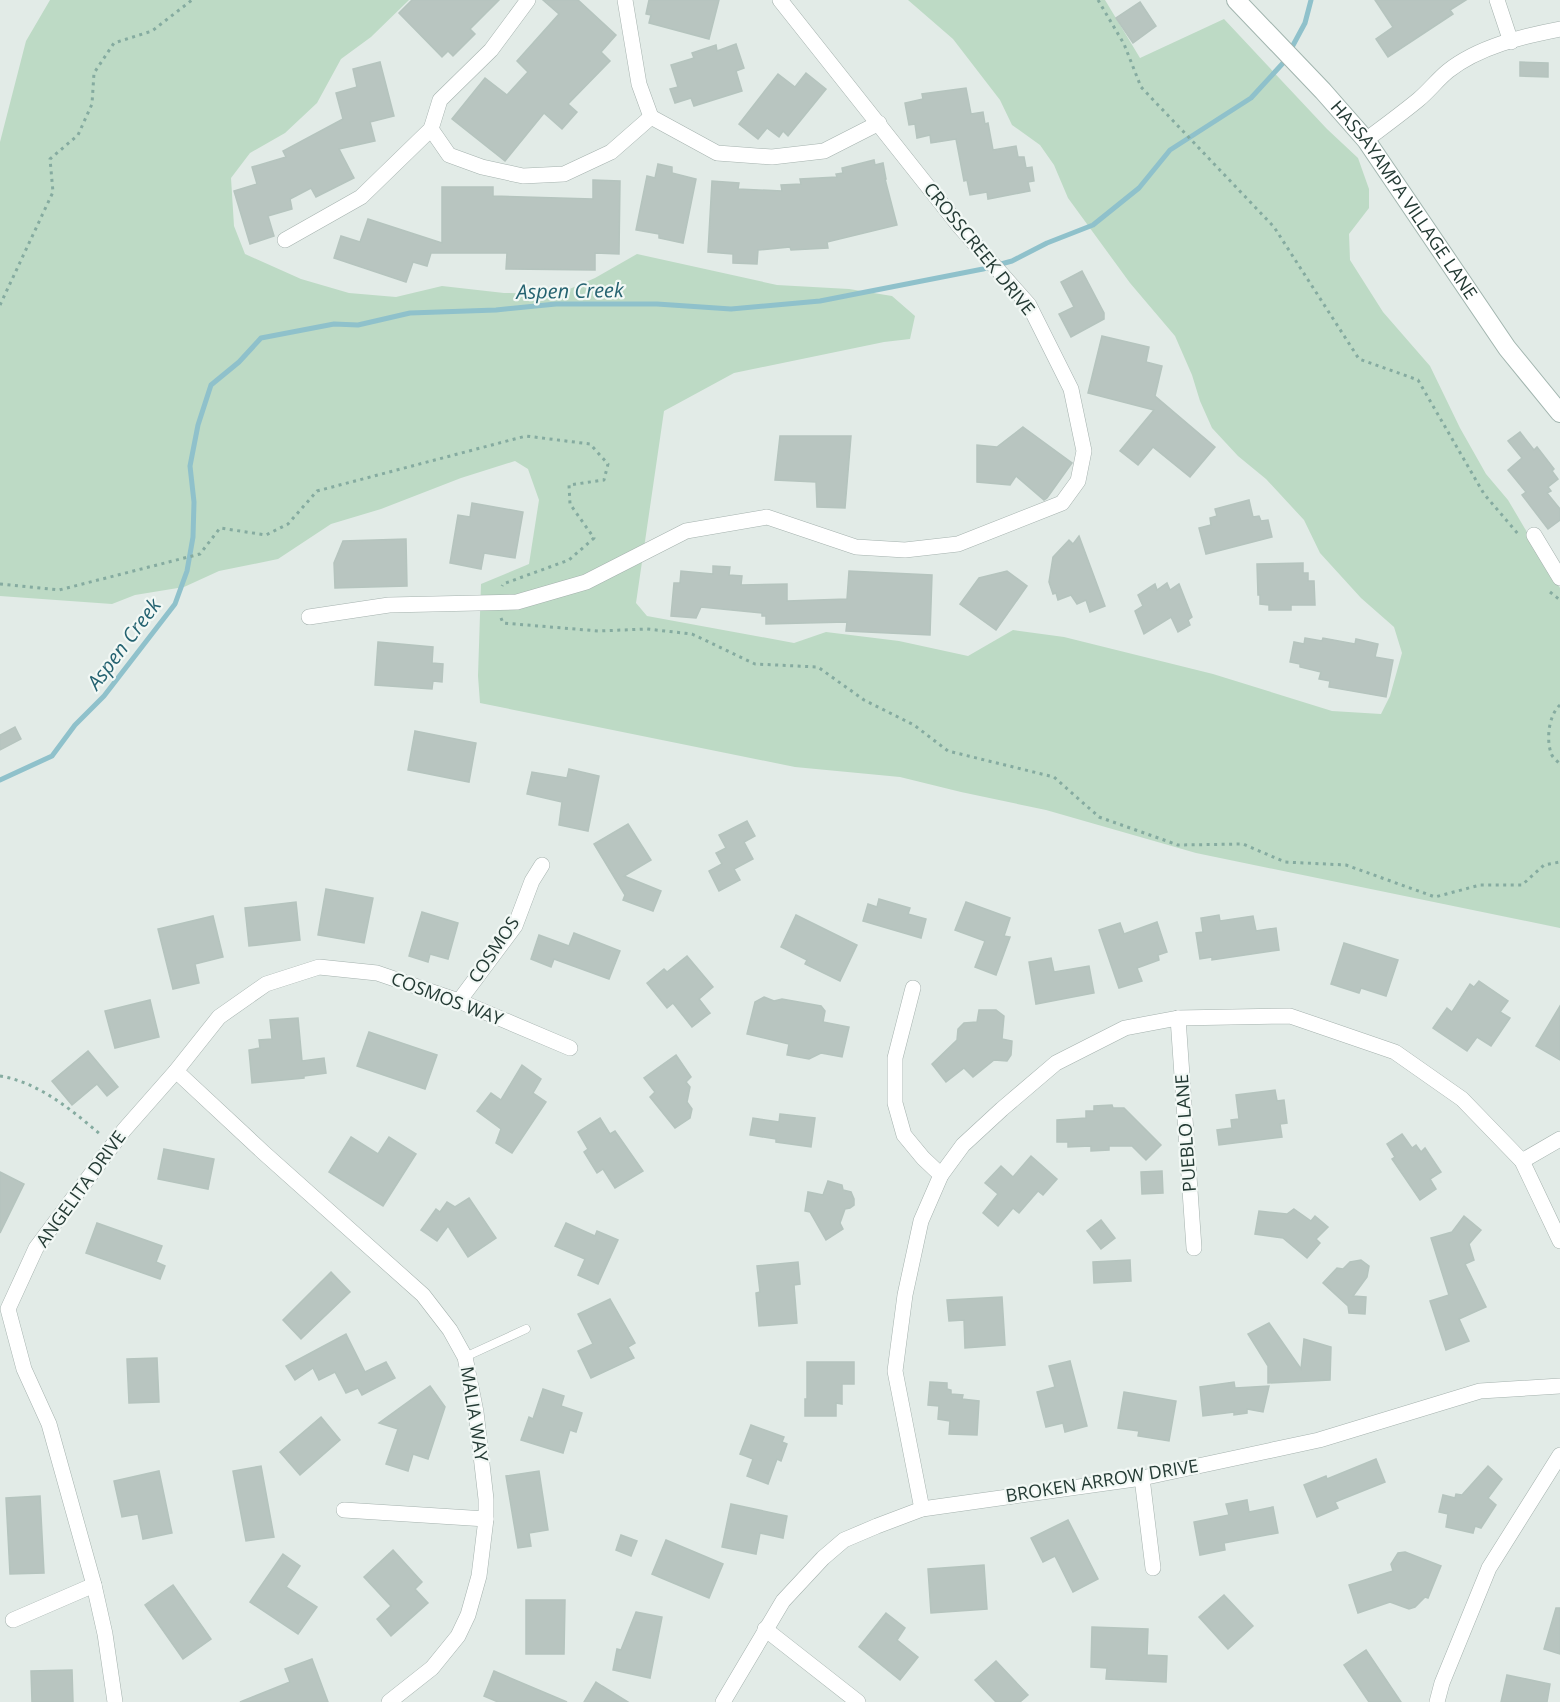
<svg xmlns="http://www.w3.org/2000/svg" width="1560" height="1702" viewBox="0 0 1560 1702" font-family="'Open Sans',sans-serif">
<rect width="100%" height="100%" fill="#e2ebe7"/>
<polygon fill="#bddac5" points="50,0 409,0 371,37 341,59 317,103 285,133 250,153 231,178 234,226 245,254 301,279 349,293 396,297 442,286 504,293 558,294 595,278 637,254 777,285 849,289 892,296 915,316 910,339 884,342 734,373 664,411 636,603 647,616 794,643 826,632 899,641 968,656 1013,630 1064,637 1213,674 1332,711 1381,714 1390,696 1402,653 1394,627 1361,598 1320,553 1304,520 1266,479 1238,456 1212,428 1200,401 1192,375 1175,336 1130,283 1068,198 1054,165 1040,145 1012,125 1000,100 953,39 908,0 1105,0 1140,58 1224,19 1327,129 1358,158 1369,189 1369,208 1349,234 1350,260 1383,312 1430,366 1460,428 1486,474 1508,500 1560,588 1560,928 1196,853 1046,810 961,792 900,777 795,767 480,703 478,676 481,584 529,564 539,500 528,469 515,461 461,478 381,509 331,524 278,559 219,571 184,587 135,595 112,604 0,596 0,142 26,41"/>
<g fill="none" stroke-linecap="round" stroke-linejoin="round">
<polyline stroke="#8fc1cb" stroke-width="5" points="0,780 52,756 75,725 104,696 175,604 187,571 193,537 194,502 190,466 198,425 211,385 239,362 261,338 334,324 358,325 410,313 496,310 556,304 657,304 731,309 820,301 983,269 1012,261 1047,243 1093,225 1139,188 1170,150 1251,98 1284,62 1305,23 1311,0"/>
</g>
<g fill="#b8c5c0" stroke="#b5c4be" stroke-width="1.5">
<polygon points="412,0 499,0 470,29 475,34 453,56 448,51 442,57 399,13"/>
<polygon points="543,0 578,0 616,35 601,52 610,61 568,104 577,112 562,129 544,113 505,161 452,119 485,78 507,95 528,72 517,61 559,14"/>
<polygon points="649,0 719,0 709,39 649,23 651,15 646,14"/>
<polygon points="1375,0 1466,0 1450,10 1453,14 1388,57 1376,39 1393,27"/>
<polygon points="1140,2 1156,26 1133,43 1116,18"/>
<polygon points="736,44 744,68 736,71 742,91 694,106 691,98 675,103 670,89 678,87 671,65 694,58 692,53 716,45 717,51"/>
<polygon points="380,62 394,116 370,122 375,141 339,149 354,178 316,197 311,188 290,199 292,209 268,216 274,236 250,244 234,191 257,184 252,167 286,157 283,151 343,119 336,93 357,87 353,69"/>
<polygon points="1520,62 1548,63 1548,77 1520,76"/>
<polygon points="806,73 826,89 788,136 783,131 779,137 767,128 758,139 739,124 778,74 795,87"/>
<polygon points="966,88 971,114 983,112 985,124 988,123 993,150 1016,146 1018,157 1024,157 1026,168 1032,167 1034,181 1028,182 1030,191 988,199 987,192 970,195 967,180 964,181 956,139 931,143 930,135 917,138 915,124 909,125 905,103 923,99 922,94"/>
<polygon points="874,160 875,165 883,163 886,179 885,179 897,225 827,242 828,248 791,250 790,247 758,250 757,264 733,263 733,254 708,252 712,181 739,183 738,189 782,191 781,185 801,184 800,179 837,177 836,174 843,173 842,168"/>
<polygon points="658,164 672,167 672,173 696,179 683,243 659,238 659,234 636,230 647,176 655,178"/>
<polygon points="593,180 620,181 619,254 595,253 595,270 506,269 507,253 431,253 427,266 413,262 406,282 334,258 341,236 360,242 368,219 442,243 442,187 493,187 493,196 593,199"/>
<polygon points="1082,271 1104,313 1104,319 1071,337 1059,314 1074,307 1061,282"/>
<polygon points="1102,336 1149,347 1146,362 1162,366 1155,396 1215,447 1190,477 1153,447 1138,465 1120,451 1154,410 1088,393"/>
<polygon points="1023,427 1072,463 1047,498 1044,500 1016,476 1010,485 977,482 977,445 997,447"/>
<polygon points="1520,432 1534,450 1537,447 1554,469 1552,471 1558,479 1548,487 1551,491 1547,493 1560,509 1560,520 1548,529 1522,495 1526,492 1508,470 1522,458 1508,441"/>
<polygon points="780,436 851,436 845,508 817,507 816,482 775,480"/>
<polygon points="1249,500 1253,517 1259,516 1261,521 1268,520 1272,537 1206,554 1199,528 1211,525 1210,518 1217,516 1215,509"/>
<polygon points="472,503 523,512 515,558 484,553 481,569 450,563 458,515 470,517"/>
<polygon points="1079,536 1105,606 1090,612 1086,600 1077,604 1071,595 1058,600 1056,593 1053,594 1049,582 1053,557 1069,540 1073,544"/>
<polygon points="406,539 407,586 335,588 334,563 343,541"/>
<polygon points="1303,563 1303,573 1308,573 1308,581 1314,581 1315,605 1291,605 1291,610 1269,610 1269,605 1260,604 1260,595 1258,595 1257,564"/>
<polygon points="713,566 730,567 729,575 742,576 741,585 787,584 787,601 847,599 849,571 932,575 930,635 846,631 847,622 766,624 766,616 762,616 762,613 701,607 696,618 671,616 674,583 680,583 681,571 713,574"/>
<polygon points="1007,571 1027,586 996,630 960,604 979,578"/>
<polygon points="1167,583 1170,590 1179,584 1192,617 1188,620 1190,625 1178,632 1171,617 1144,634 1135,611 1143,606 1138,595 1155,584 1157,590"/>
<polygon points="1305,638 1322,641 1323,638 1355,644 1356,639 1378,644 1375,657 1393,660 1386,697 1329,687 1330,681 1319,679 1321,672 1300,667 1300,664 1290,662 1294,642 1304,644"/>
<polygon points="378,642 433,647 432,663 443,664 442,682 433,681 432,689 375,685"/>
<polygon points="15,727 21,739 0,750 0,735"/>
<polygon points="415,731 476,743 469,782 408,770"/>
<polygon points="569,769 599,776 588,831 559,825 562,802 527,794 532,772 567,778"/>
<polygon points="747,821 755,836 744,842 753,859 734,869 740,880 719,891 709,871 722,864 716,853 726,848 719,835"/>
<polygon points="628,824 651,860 624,876 661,891 653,911 623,900 625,895 594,844"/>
<polygon points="326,889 373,898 364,943 318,935"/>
<polygon points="879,899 910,908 908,914 926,919 921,938 863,921 868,904 877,907"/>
<polygon points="296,902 300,940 249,946 245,908"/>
<polygon points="966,902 1010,918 1004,936 1010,937 996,975 975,967 985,941 955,930"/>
<polygon points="422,912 458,923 448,959 430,954 428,962 409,956"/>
<polygon points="796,915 857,945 840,981 805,964 807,960 781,947"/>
<polygon points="1219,915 1220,921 1253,916 1256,931 1276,928 1279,950 1212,960 1212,957 1200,959 1196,933 1203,932 1201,918"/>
<polygon points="213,916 223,957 195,964 199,983 173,989 158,929"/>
<polygon points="1157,922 1167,952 1158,955 1159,960 1137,968 1142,981 1119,988 1099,930 1120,923 1124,934"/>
<polygon points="574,933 620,951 609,979 554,959 551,967 531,959 539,935 569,946"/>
<polygon points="1344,943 1398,960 1386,996 1361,988 1359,993 1331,984"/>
<polygon points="687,956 713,987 699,999 710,1013 692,1027 673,1003 667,1008 647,983 664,969 667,972"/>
<polygon points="1051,958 1054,972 1089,966 1094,993 1036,1004 1029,962"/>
<polygon points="1479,981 1508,1001 1500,1012 1510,1018 1491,1046 1477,1037 1467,1051 1433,1028 1447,1008 1452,1012 1470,984 1474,987"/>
<polygon points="764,997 774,1001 782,999 821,1006 825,1011 823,1022 849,1027 842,1057 821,1053 809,1059 787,1055 789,1044 747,1034 755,1002"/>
<polygon points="150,1000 159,1037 115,1048 105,1011"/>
<polygon points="1560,1006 1560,1060 1536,1046"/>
<polygon points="979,1010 996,1010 1004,1016 1002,1039 1012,1041 1011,1055 1007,1061 994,1060 973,1077 964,1068 946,1082 932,1064 957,1040 958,1029 964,1023 977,1022"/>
<polygon points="298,1018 302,1061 324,1058 326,1073 304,1076 304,1078 252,1083 249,1050 260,1048 259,1040 272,1039 270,1020"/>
<polygon points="369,1032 437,1055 425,1089 357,1066"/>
<polygon points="88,1051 118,1087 107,1096 97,1084 72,1105 52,1081"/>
<polygon points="676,1055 691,1077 686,1082 690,1087 687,1102 692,1109 690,1118 675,1128 650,1097 655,1092 644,1078"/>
<polygon points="522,1065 541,1079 533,1093 546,1102 512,1153 496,1143 501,1129 477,1111 491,1093 501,1100"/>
<polygon points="1275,1090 1277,1101 1284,1100 1287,1123 1280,1124 1282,1137 1219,1145 1217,1130 1232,1128 1231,1120 1239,1119 1236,1095"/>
<polygon points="1112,1105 1113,1108 1124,1108 1161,1145 1146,1160 1132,1146 1109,1146 1109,1150 1091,1151 1091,1146 1068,1147 1068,1142 1057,1142 1057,1120 1086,1118 1086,1111 1094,1111 1094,1106"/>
<polygon points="780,1114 815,1118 811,1147 776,1142 776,1139 750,1135 753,1118 779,1122"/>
<polygon points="600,1118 610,1134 615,1131 643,1171 615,1188 603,1169 597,1173 584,1152 588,1149 578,1132"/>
<polygon points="1402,1134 1412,1148 1416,1145 1421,1152 1425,1148 1441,1172 1430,1179 1436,1189 1420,1200 1392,1159 1395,1157 1387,1144"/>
<polygon points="351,1137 378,1154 389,1137 416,1154 383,1206 329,1172"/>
<polygon points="164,1149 214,1159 208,1189 158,1179"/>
<polygon points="1031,1156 1057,1179 1043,1195 1038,1191 1019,1213 1013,1208 998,1226 983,1213 998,1194 985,1183 1001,1166 1013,1177"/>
<polygon points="1162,1171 1163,1193 1142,1194 1141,1172"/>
<polygon points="0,1172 24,1184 0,1233"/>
<polygon points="828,1181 842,1185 843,1190 851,1192 854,1199 854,1205 850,1208 845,1209 840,1223 843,1229 826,1240 810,1212 805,1211 808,1192 823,1195"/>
<polygon points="469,1198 496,1238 468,1257 448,1226 437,1241 421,1230 436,1209 440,1212 447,1202 455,1207"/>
<polygon points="1294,1209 1311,1221 1315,1216 1328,1227 1316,1239 1320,1243 1307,1258 1283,1238 1255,1234 1259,1211 1287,1214"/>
<polygon points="1464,1216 1481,1230 1469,1244 1474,1260 1465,1264 1486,1307 1459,1319 1469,1341 1446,1350 1430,1301 1449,1295 1431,1238 1452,1232"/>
<polygon points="1101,1220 1115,1238 1101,1249 1087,1231"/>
<polygon points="97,1223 162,1246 156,1262 165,1266 160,1279 86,1253"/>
<polygon points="566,1223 595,1236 597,1231 618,1240 598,1284 578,1275 585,1259 555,1246"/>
<polygon points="1130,1260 1131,1281 1094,1283 1093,1262"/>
<polygon points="1361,1260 1369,1266 1367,1277 1353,1296 1366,1297 1365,1314 1349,1313 1348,1306 1323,1283 1337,1268 1343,1269 1350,1262"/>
<polygon points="798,1262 800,1284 794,1285 797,1323 759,1326 756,1293 760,1292 757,1266"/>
<polygon points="331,1272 350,1292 301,1339 283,1320"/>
<polygon points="1002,1297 1005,1345 965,1348 964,1320 949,1321 947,1300"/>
<polygon points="610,1299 635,1343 628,1347 634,1358 591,1378 578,1351 593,1344 578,1314"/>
<polygon points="1269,1323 1301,1369 1304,1339 1331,1347 1330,1380 1268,1383 1268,1366 1248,1334"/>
<polygon points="346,1334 365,1372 386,1362 395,1378 362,1395 358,1388 346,1393 335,1372 319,1380 313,1368 295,1380 286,1366"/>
<polygon points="157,1358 159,1402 129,1403 127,1359"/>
<polygon points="1070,1361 1087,1426 1065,1432 1063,1423 1046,1427 1037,1392 1055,1387 1049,1366"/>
<polygon points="807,1362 854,1362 854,1384 842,1384 842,1404 836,1403 836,1416 805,1416 805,1399 807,1399"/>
<polygon points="930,1382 947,1383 947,1389 951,1390 951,1394 963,1395 962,1399 979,1401 977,1435 949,1434 950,1421 938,1419 939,1406 928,1405"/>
<polygon points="1234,1382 1235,1388 1269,1386 1263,1412 1247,1409 1247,1413 1234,1415 1234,1412 1203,1416 1200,1387"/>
<polygon points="430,1386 445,1407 428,1459 413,1454 408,1471 386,1464 398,1429 379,1423"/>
<polygon points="543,1389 564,1396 561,1406 582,1413 576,1432 570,1430 563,1453 521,1440 529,1417 533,1419"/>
<polygon points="1124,1392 1176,1401 1169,1441 1138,1436 1139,1431 1118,1428"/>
<polygon points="321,1417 340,1440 300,1475 280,1452"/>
<polygon points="751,1425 784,1437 782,1442 787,1444 781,1461 777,1459 768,1484 747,1476 753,1459 740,1454"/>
<polygon points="1376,1459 1385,1482 1335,1502 1338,1508 1317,1517 1304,1485 1326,1476 1327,1479"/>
<polygon points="261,1466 274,1537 246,1541 233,1471"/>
<polygon points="1488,1466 1502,1479 1488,1498 1496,1505 1481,1528 1475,1526 1473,1533 1446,1527 1448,1514 1439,1512 1443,1495 1455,1498 1456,1494 1462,1495"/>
<polygon points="159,1471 172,1533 143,1539 138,1514 122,1517 114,1481"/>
<polygon points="539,1471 548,1530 529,1533 531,1546 518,1548 506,1476"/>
<polygon points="40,1496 44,1573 10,1574 6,1498"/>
<polygon points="1247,1500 1249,1512 1273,1507 1278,1533 1224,1543 1225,1550 1200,1555 1194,1522 1229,1515 1226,1504"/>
<polygon points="731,1504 787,1516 783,1538 760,1533 756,1554 722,1547"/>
<polygon points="1068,1520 1098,1579 1073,1592 1055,1556 1043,1562 1031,1538"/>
<polygon points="621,1535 637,1541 631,1556 616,1550"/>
<polygon points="666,1540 723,1564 709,1598 652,1574"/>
<polygon points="393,1550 422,1582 415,1589 428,1603 391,1636 377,1619 391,1606 364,1577"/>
<polygon points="1405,1552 1441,1566 1428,1598 1425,1597 1415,1607 1409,1609 1390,1602 1358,1613 1349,1585 1393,1571 1391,1564 1398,1553"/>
<polygon points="283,1554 300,1566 286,1587 317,1607 298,1634 250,1602"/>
<polygon points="984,1565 987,1609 931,1613 928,1569"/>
<polygon points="173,1585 211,1639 183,1659 145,1605"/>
<polygon points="1224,1595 1253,1626 1228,1649 1199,1617"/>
<polygon points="526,1600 565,1600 564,1654 526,1654"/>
<polygon points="1556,1608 1560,1608 1560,1654 1544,1649"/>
<polygon points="636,1612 662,1617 650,1678 613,1670 617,1649 621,1650"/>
<polygon points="886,1613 905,1628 897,1640 918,1657 900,1680 859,1647"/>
<polygon points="1092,1627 1148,1629 1147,1655 1167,1656 1166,1682 1106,1679 1107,1668 1091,1667"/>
<polygon points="1366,1650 1401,1702 1369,1702 1344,1665"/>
<polygon points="312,1659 328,1702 240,1702 290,1682 285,1669"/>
<polygon points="996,1661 1028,1695 1020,1702 996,1702 975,1680"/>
<polygon points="72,1670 73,1702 32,1702 31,1671"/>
<polygon points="494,1671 567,1702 498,1702 484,1696"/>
<polygon points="1507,1675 1550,1684 1547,1702 1501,1702"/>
<polygon points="596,1682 602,1686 628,1702 584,1702"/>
</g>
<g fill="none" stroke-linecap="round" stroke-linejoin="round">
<g stroke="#a5b2ae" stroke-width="9">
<polyline id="lane" points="465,1357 526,1329"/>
</g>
<g stroke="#a5b2ae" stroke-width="16">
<g id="street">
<polyline points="528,0 491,50 440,100 431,129 449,155 482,167 523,176 564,174 611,152 651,117"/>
<polyline points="625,0 639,84 651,117 717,153 772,157 824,151 879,123"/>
<polyline points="1497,0 1511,42"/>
<path d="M 1366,140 C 1383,127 1401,114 1418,100 C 1429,91 1437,80 1448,71 C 1478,47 1523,36 1560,29"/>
<polyline points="285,240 361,197 431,129"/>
<polyline points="1534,535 1560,578"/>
<polyline points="309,617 389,605 517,602 586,582 686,531 767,517 856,547 905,550 958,544 1062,503 1078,481 1084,451 1071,389 1029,305 960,227 780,0"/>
<polyline points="913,988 895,1058 895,1103 904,1135 923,1158 941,1175"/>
<polyline points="459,1001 515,926 532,881 542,865"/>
<polyline points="1178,1018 1194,1248"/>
<polyline points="176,1071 264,1153 423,1295 450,1330 465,1357 476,1412 486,1499 486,1519 479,1576 468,1615 458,1636 432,1668 389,1702"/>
<polyline points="1522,1161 1560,1139"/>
<polyline points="1142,1478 1153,1568"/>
<polyline points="922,1509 895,1371 905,1295 921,1221 941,1175 963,1145 1002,1109 1056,1063 1125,1028 1178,1018 1290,1016 1395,1052 1462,1099 1522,1161 1560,1241"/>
<polyline points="344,1510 486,1519"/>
<polyline points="13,1620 94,1585"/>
<polyline points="765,1629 858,1702"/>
<polyline points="115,1702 105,1634 94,1585 49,1424 24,1369 8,1309 36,1248 124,1130 176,1071 219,1017 266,984 319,967 377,973 459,1001 570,1048"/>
<polyline points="723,1702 783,1601 823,1558 844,1540 877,1526 922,1509 1142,1478 1319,1440 1480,1391 1560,1386"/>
<polyline points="1437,1702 1442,1683 1489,1568 1560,1455"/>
</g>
</g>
<g stroke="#a2b5af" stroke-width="20">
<g id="secondary">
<path id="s1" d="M 1236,0 L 1323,91 L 1366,140 L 1507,348 L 1560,413"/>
</g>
</g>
<g stroke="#85aba0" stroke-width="3" stroke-dasharray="3 4.5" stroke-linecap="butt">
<polyline points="1098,0 1124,44 1141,87 1274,227 1359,359 1418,380 1484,494 1519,535"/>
<polyline points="0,305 53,192 50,159 78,135 92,104 94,73 114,43 152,31 192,0"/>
<polyline points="0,584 59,590 200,554 220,528 266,535 288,524 317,491 526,436 590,444 608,464 604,480 569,485 570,504 594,538 569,560 503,584 502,586"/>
<polyline points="1550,592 1560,600"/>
<polyline points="501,618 503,623 599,631 647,629 692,634 755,664 818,667 864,700 914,725 948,751 1054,777 1099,817 1178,845 1243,844 1285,862 1346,865 1435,897 1480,885 1522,885 1544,865 1560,862"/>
<path d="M 1560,705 C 1549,715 1546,738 1551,753 C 1552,757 1557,761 1560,764"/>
<path d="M 0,1076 C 38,1082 72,1110 101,1135"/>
</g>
<use href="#lane" stroke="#fff" stroke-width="8"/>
<use href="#street" stroke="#fff" stroke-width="15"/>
<use href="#secondary" stroke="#fff" stroke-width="18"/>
</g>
<g text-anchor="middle" stroke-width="4.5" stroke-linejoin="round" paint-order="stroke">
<g font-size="18" fill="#243a34" stroke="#f2f8f5">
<text dy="6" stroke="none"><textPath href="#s1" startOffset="262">HASSAYAMPA VILLAGE LANE</textPath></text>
<text transform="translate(979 249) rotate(51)" y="6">CROSSCREEK DRIVE</text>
<text transform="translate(494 950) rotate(-56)" y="6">COSMOS</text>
<text transform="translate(447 999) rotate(21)" y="6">COSMOS WAY</text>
<text transform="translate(1186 1133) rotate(-94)" y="6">PUEBLO LANE</text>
<text transform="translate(81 1189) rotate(-54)" y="6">ANGELITA DRIVE</text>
<text transform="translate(474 1414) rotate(81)" y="6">MALIA WAY</text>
<text transform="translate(1102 1481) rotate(-9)" y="6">BROKEN ARROW DRIVE</text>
</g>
<g font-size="20" font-style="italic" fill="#246270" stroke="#f2f8f5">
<text transform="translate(570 291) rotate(-1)" y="7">Aspen Creek</text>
<text transform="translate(124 644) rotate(-53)" y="7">Aspen Creek</text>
</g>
</g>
</svg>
